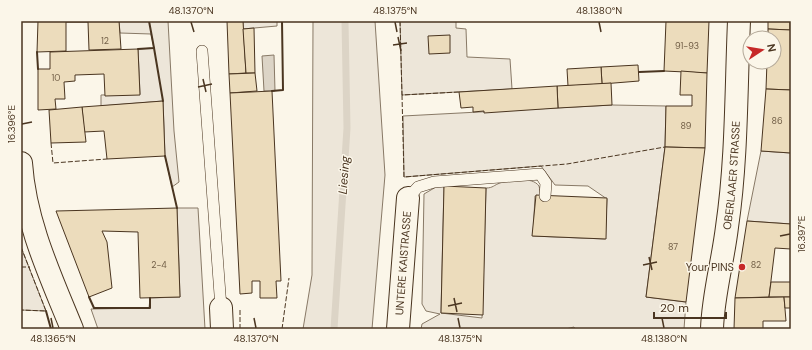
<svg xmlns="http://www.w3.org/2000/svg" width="812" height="350" viewBox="0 0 812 350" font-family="'DM Sans',sans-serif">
<rect width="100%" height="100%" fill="#fbf6e9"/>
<g fill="#ede6d9" stroke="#887966">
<polygon points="119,21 168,21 174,131 179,182 172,187 165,156 163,101 101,106 101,95 140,94 138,49 154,48 151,34 120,33"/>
<polygon points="243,21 277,21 277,26 243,29"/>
<polygon points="313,21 375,21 385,175 372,329 303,329 312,275"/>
<polygon points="400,21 456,21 456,28 466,29 467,57 510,59 512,89 402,95"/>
<path d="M 612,105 L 666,106 L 665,147 L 646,297 L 686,302 L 684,329 L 575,329 L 574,327 L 566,329 L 421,329 L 422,324 L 440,314 L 426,311 L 422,304 L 424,194 L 436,187 L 444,186 L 441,313 L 482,318 L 486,188 C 493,188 494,185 500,183 C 510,180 532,176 539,186 C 540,189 540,193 540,196 L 535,196 L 533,236 L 605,239 L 607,199 L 588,186 L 555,185 L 541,166 L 404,177 L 403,116 Z"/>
<polygon points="761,151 791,153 791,224 747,221"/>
<polygon points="177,208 198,208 205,329 98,329 91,309 149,308 150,298 180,297"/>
<polygon points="21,247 46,311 21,310"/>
</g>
<polygon fill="#dcd4c6" stroke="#887966" points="274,55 275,91 264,91 262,56"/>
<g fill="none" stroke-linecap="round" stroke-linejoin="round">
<polyline stroke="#dcd4c6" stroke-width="7" points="334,329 347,128 345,21"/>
</g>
<g fill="#ecdcbc" stroke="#4a3520">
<polygon points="38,21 119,21 121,49 89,50 88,22 66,22 66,51 37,52"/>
<polygon points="227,21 243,21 246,73 229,74"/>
<polygon points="666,21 709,21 707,73 664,71"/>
<polygon points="768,21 790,21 790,30 768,29"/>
<polygon points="254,28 255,73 246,73 243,29"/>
<polygon points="768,29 791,30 791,90 766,89 767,62 774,62 774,38 768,38"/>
<polygon points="450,35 450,53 429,54 428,36"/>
<polygon points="138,49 140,95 105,96 104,74 75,75 75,81 64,82 65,99 55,99 56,109 38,110 38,69 50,69 50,52"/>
<polygon points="638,65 639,81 602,84 601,67"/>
<polygon points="601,67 602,84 568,86 567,69"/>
<polygon points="681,71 707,73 705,148 665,147 666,106 692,106 692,95 680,95"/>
<polygon points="255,73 257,91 230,93 229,74"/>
<polygon points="611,83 612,105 558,108 557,86"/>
<polygon points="557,86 558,108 484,113 484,111 473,112 473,107 461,108 459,92"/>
<polygon points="766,89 791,90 791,153 761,151"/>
<polygon points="272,91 281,281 276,281 277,298 260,298 260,281 252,281 252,293 240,294 230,93"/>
<polygon points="163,101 165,156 107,159 104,131 84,132 82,107"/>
<polygon points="82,107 86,142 51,143 49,110"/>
<polygon points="665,147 705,148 686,302 646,297"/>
<polygon points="444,186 486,188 483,315 441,313"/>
<polygon points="536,195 607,198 606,239 532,236"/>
<polygon points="177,208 180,297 140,298 138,232 102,231 107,242 112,288 89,297 56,211"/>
<polygon points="747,221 791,224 791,249 775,248 769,297 735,298"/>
<polygon points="771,282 791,282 791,297 769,297"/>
<polygon points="784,297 786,321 763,321 763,329 734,329 735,298"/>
<polygon points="784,297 791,297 791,308 785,308"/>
</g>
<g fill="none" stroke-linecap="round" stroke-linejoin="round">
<g stroke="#4a3520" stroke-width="12">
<g id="service">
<polyline points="202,51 221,308"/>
<polyline points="408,198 418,187 434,182 540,174 546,183 545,196"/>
</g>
</g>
<g stroke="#4a3520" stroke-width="24">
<g id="minor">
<path d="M 21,163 C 25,222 50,275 72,329"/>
<polyline points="221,308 222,329"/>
<path id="s1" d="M 398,329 L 408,198"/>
</g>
</g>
<g stroke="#4a3520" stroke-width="24">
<g id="secondary">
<path id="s2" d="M 712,329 C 713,295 723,261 727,227 C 737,159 736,89 739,21"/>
</g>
</g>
<use href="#service" stroke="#fbf6e9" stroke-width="11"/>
<use href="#minor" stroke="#fbf6e9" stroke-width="22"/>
<use href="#secondary" stroke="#fbf6e9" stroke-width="22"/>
<g stroke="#4a3520" stroke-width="1" stroke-dasharray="5 2" stroke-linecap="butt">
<polyline points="400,21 402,95 459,92"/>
<polyline points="402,95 404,177 567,164 665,147"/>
<polyline points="51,143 53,163 107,159"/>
<polyline points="21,247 46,311 21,310"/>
<polyline points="21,267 30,267"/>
<polyline points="240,329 240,308"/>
<polyline points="282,329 289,278"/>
</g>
<g stroke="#4a3520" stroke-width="2">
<polyline points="154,48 163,101"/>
<polyline points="138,49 154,48 149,21"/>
<polyline points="37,52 38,69"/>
<polyline points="639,72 664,71"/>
<polyline points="272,91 283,90 282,21"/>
<polyline points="165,156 177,208"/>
<polyline points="89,297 94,308 150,308 150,298"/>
<polyline points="46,311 51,329"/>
</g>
</g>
<path fill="none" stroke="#4a3520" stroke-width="1.5" d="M 191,22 L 194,32M 395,22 L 397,32M 599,22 L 601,32M 398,37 L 401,51M 393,45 L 407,43M 203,79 L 206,92M 198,87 L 212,84M 22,124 L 32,122M 780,236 L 790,234M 649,257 L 652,270M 643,265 L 657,262M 454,298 L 457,312M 448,306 L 462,303M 51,318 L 53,328M 254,318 L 256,328M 458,318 L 460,328M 662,318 L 664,328"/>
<circle fill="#c62828" stroke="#fbf6e9" stroke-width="1.5" cx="742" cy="267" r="4"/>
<g text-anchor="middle" stroke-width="3" stroke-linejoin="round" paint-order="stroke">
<g font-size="9" fill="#725f47">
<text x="105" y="44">12</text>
<text x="687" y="49">91-93</text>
<text x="56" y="81">10</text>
<text x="777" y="124">86</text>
<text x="686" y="129">89</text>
<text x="673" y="250">87</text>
<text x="159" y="268">2-4</text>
<text x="756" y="268">82</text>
</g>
<g font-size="11" fill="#4a3520" stroke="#fbf6e9">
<text dy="4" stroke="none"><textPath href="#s2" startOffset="155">OBERLAAER STRASSE</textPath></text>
<text dy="4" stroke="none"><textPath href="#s1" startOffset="66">UNTERE KAISTRASSE</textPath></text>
</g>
<g font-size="11" fill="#4a3520" stroke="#fbf6e9" text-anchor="end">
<text x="734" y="271">Your PINS</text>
</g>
<g font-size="12" font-style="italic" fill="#4a3520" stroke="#fbf6e9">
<text transform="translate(344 175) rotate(-86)" y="4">Liesing</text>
</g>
</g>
<rect width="812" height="350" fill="none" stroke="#fbf6e9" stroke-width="44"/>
<g transform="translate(762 50) rotate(78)"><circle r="19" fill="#fbf6e9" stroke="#b4a999"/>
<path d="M0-3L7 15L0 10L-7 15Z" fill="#c62828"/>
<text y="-6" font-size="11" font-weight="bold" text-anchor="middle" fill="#4a3520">N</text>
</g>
<path d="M654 312v6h72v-6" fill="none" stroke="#4a3520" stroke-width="2"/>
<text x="660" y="312" font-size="12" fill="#4a3520" stroke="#fbf6e9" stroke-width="3" paint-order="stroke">20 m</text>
<rect x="22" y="22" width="768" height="306" fill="none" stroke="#4a3520" stroke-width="1.5"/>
<g font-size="10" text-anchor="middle" fill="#4a3520">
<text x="191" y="14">48.1370°N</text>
<text x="395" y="14">48.1375°N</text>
<text x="599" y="14">48.1380°N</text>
<text transform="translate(11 124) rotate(-90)" y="4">16.396°E</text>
<text transform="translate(801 234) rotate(-90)" y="4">16.397°E</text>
<text x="53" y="342">48.1365°N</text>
<text x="256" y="342">48.1370°N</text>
<text x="460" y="342">48.1375°N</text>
<text x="664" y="342">48.1380°N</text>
</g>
</svg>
